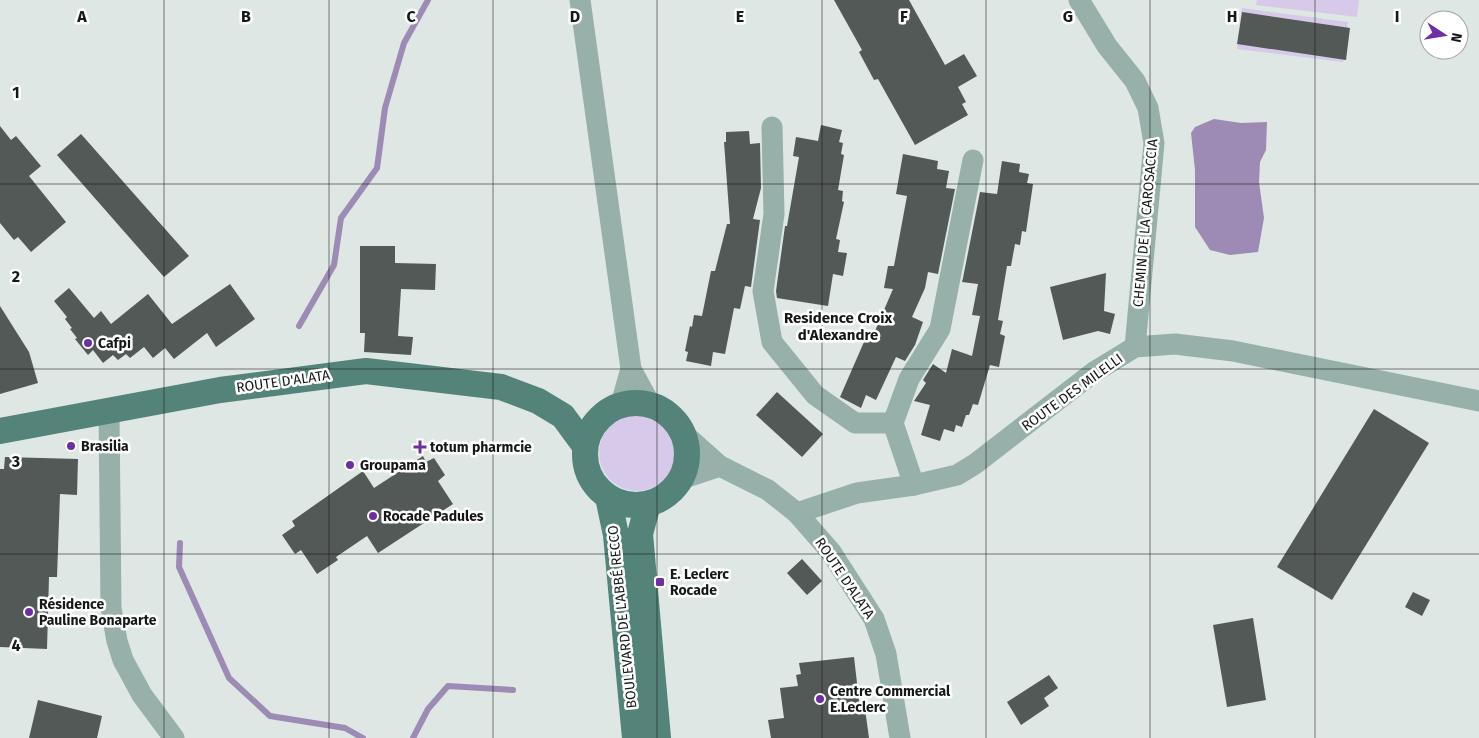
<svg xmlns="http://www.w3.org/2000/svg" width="1479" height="738" viewBox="0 0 1479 738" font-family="'Fira Sans',sans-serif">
<rect width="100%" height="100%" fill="#dee7e4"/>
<g fill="#d7c9ea">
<polygon points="1257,0 1359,0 1357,17 1256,5"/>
<polygon points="1242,8 1348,22 1343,62 1237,49"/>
<circle cx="637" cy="453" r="38"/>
</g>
<polygon fill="#9d8bb5" points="1214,119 1241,123 1267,122 1266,150 1260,162 1259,182 1264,218 1258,252 1230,255 1210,250 1195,227 1195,170 1191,133 1195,127"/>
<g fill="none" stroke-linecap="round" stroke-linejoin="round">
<g stroke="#9d8bb5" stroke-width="6">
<polyline points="299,326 334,265 341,218 377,168 385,108 404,43 428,0"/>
<polyline points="180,543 179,567 229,678 270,716 345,728 363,738"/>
<polyline points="413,738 428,709 448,686 513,690"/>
</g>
</g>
<g fill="#525957">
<polygon points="834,0 909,0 945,65 964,54 977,76 958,87 966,102 962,104 968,115 915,145 878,79 874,80 859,52 862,50"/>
<polygon points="1242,12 1350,28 1346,60 1237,44"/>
<polygon points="821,125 842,130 839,142 843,143 841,154 844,155 838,190 843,191 842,201 844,202 836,239 840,240 838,252 847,253 843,276 833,274 828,306 777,298 776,291 785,226 787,226 799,157 793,156 796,137 818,141"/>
<polygon points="0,126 11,140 16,136 41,166 29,176 66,222 31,252 18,237 14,240 0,223"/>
<polygon points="749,131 750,144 760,143 761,188 753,219 760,220 751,287 745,286 740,309 734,308 725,354 713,352 711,366 686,361 688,352 685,351 690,326 692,327 694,315 702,316 711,271 715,271 727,224 730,224 724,142 726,142 726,132"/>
<polygon points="81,134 189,256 164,277 57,155"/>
<polygon points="903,154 938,161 937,169 949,171 946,188 955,189 938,274 928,272 925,288 912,317 923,322 915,345 905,361 896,357 876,400 866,395 861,408 840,397 867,335 872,338 893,289 884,288 888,266 894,266 907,196 896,194"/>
<polygon points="1002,161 1020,164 1019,172 1029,174 1027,183 1033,184 1026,232 1022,231 1020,245 1015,244 1011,266 1007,266 998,320 1003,321 1000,334 1005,336 999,367 990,365 978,405 973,404 969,415 966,415 962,427 956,425 954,432 944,429 940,441 921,435 930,405 914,401 926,383 923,380 933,364 946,373 952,349 972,356 980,316 972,315 978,284 962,282 963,278 980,192 997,194"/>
<polygon points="360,246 395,246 395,263 436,264 435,290 401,289 398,336 413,337 411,355 364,352 365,333 360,333"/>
<polygon points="1106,273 1104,311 1115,314 1110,334 1098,331 1063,340 1050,287"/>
<polygon points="230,284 255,319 216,347 207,333 174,359 165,348 153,358 144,347 130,358 126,354 118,360 113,355 103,363 93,350 88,355 75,339 77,338 70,329 72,328 65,319 67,317 54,301 69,288 94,318 101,311 111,324 148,294 172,324"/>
<polygon points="0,306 29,352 38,383 0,394"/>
<polygon points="777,392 823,434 802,457 756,415"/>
<polygon points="1374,409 1429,443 1332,600 1277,567"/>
<polygon points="423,456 426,462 434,458 445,475 438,481 453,504 378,553 367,536 336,557 338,560 317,574 301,550 295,554 282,535 295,526 292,521 363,471 374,488"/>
<polygon points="5,457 78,459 77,495 60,494 57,577 49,577 47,649 0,647 0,469 4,469"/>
<polygon points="802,559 822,581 807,595 787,573"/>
<polygon points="1413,592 1430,600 1422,616 1405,607"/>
<polygon points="1253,618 1266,700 1227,707 1213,625"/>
<polygon points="854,657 860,709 865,709 869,738 771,738 768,720 784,718 780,688 798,686 796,675 801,674 799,663"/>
<polygon points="1049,675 1058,688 1044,698 1049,706 1021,725 1007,702"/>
<polygon points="38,700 102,716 97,738 29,738"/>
</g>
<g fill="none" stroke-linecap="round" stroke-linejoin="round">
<g stroke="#97b0aa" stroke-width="21">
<polyline points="580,0 631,369 650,404"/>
<polyline points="1079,0 1107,46 1135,81 1148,108 1154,143 1135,347"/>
<polyline points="772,127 774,214 763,291 772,342 815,395 855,423 893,423"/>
<polyline points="621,404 631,369"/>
<polyline points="109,411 111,608 117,641 123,660 142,695 174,738"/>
<polyline points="683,433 720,466 768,490 797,513 831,552 874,619 886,654 900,738"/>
<polyline points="681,479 720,466"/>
<polyline points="914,485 893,423 909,379 940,329 973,160"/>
<polyline points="797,513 857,493 914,485 957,475 975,464 1094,372 1135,347 1175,344 1233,351 1479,401"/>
</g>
<g stroke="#548479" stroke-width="26">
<circle cx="636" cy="454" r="51"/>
<polyline points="0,431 220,390 366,371 501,387 538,401 563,416 585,446"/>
<polyline points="608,497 616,535 635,738"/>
<polyline points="648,504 640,534 658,738"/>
</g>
</g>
<path fill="none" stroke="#151817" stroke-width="1" stroke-opacity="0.55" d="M 164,0 L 164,738M 329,0 L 329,738M 493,0 L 493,738M 657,0 L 657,738M 822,0 L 822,738M 986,0 L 986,738M 1150,0 L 1150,738M 1315,0 L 1315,738M 0,184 L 1479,184M 0,369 L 1479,369M 0,554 L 1479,554"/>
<g fill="#6e2fa4" stroke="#fff" stroke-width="2">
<circle cx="88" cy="343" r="5"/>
<circle cx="71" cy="446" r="5"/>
<path d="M417.5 439.5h5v5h5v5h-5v5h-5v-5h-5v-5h5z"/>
<circle cx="350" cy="465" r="5"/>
<circle cx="373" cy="516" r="5"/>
<rect x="655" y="577" width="10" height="10" rx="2.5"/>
<circle cx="29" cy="612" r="5"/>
<circle cx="820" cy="699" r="5"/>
</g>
<g text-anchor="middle" stroke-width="5" stroke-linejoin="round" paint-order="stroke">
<g font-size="14" fill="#151817" stroke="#fff">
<text transform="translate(1145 223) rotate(-85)" y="5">CHEMIN DE LA CAROSACCIA</text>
<text transform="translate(283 381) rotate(-8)" y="5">ROUTE D'ALATA</text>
<text transform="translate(1072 392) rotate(-36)" y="5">ROUTE DES MILELLI</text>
<text transform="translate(845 578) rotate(56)" y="5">ROUTE D'ALATA</text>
<text transform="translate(622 617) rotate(-96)" y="5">BOULEVARD DE L'ABBÉ RECCO</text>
</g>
<g font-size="14" font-weight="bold" fill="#151817" stroke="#fff" text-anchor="start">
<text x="98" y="348">Cafpi</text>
<text x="81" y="451">Brasilia</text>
<text x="430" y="452">totum pharmcie</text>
<text x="360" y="470">Groupama</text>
<text x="383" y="521">Rocade Padules</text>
<text x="670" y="579">E. Leclerc<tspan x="670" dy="16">Rocade</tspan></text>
<text x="39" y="609">Résidence<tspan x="39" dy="16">Pauline Bonaparte</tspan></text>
<text x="830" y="696">Centre Commercial<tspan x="830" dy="16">E.Leclerc</tspan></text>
</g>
<g font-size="15" font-weight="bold" fill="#151817" stroke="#fff">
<text x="838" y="323">Residence Croix<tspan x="838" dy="17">d'Alexandre</tspan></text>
</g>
</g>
<g font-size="16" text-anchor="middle" font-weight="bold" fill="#151817" stroke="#fff" stroke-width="5" stroke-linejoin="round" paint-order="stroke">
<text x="82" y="22">A</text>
<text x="246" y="22">B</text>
<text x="411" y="22">C</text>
<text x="575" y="22">D</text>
<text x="740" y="22">E</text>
<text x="904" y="22">F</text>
<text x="1068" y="22">G</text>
<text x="1232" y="22">H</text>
<text x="1397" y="22">I</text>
<text x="16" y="98">1</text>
<text x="16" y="282">2</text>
<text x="16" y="467">3</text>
<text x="16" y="651">4</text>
</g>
<g transform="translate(1444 35) rotate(102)"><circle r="24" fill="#ffffff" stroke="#a1a3a2"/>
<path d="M0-4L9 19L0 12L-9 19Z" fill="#6e2fa4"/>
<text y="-8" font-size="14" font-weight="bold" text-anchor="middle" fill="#151817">N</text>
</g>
</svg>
